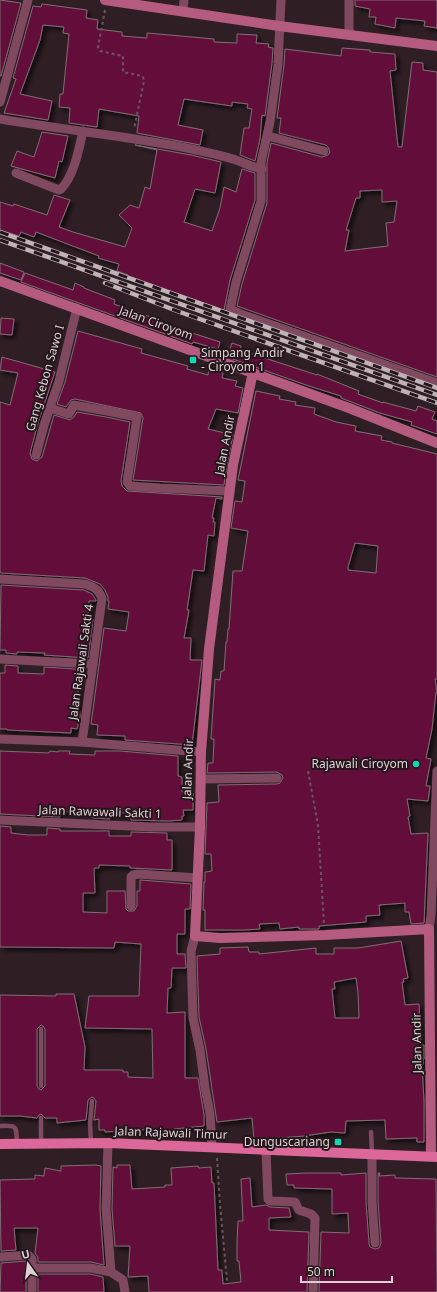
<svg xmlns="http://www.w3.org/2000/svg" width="437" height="1292" viewBox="0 0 437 1292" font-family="'Noto Sans',sans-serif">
<defs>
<filter id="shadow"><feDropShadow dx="3.5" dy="3.5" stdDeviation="2" flood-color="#0009"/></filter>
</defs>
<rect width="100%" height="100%" fill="#2f1f25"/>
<g fill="#63103a" stroke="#806c73" fill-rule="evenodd" filter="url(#shadow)">
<polygon points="0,0 21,3 1,76 0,76"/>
<polygon points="355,0 437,0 437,28 424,26 425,21 396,18 395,28 375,24 376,17 369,17 370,9 355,6"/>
<polygon points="42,4 87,10 86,18 98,20 97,29 122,32 122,36 147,38 147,33 214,39 214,42 237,43 237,34 257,35 256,43 269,44 268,47 273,48 272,63 265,116 262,115 260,139 255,161 240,155 244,128 249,128 252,109 247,108 248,104 232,102 232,106 184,99 178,125 203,130 200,145 137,133 139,116 99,109 97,127 69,123 70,108 59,107 60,94 63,94 69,34 63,33 64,27 43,25 40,40 20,94 52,101 48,120 4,113 16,79 13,78 33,6 41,7"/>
<path d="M 342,48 L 370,50 L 370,52 L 395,54 L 396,70 L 390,71 L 398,147 L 402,147 L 412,62 L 423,63 L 423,70 L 437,72 L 437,377 L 237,306 L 242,284 L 267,203 L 267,163 L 271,143 L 322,157 L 328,155 L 330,152 L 328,147 L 326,145 L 279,133 L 281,118 L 277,118 L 284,65 L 285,49 L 341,56 ZM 382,190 L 382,202 L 397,201 L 394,222 L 386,223 L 388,246 L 345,251 L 349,230 L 346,230 L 356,198 L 360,198 L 360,191 Z"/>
<polygon points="42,132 68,136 62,162 59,161 55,178 11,166 17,151 34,157"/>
<polygon points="135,145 191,155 221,162 215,193 195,189 184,222 212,231 220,208 224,187 236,192 242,169 255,173 255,200 230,280 224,310 128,277 128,275 117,271 119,264 98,258 99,256 36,232 34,237 21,232 19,236 0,230 0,202 13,206 14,204 47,215 54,195 70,200 59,227 73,232 125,247 132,228 119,215 130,205 139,208 145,187 150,189 157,150"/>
<polygon points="0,263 24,272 21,280 0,273"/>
<polygon points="25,273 73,290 75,283 84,287 84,288 115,300 114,304 156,319 155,321 220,342 218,349 193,342 192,344 187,342 21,282"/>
<polygon points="1,318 14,319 12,335 0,334"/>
<polygon points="78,331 142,349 141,353 188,366 187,369 208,375 209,369 223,373 222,378 237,381 235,386 243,388 238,413 216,409 208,429 233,435 227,464 224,485 133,480 143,418 141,413 75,399 71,400 66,407 57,404 65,382"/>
<polygon points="232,343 241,346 240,350 317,375 317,374 359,391 358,394 383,403 383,402 416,411 418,406 435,412 432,419 437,421 437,434 411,425 412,422 380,413 341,398 341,396 309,386 227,357"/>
<polygon points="2,357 55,372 38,423 30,453 32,459 37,461 42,457 54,415 70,420 74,417 77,412 106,417 130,422 121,481 122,486 127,491 222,497 222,499 216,498 212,518 214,518 213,522 215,522 214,536 208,535 204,571 193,570 187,610 189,610 184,638 191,638 190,660 202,660 192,745 125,740 125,736 97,735 98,725 91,724 104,628 126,631 129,612 108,609 109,601 108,601 108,597 105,590 100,584 85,578 1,573 0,572 0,402 10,405 18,373 0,370"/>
<path d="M 256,391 L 280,396 L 279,399 L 296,402 L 295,405 L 315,408 L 314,414 L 336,422 L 356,426 L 355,431 L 382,436 L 381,440 L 392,442 L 392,443 L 437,454 L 437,679 L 435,679 L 437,692 L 436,692 L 432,729 L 426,758 L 431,759 L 426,786 L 430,786 L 428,801 L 407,799 L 410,816 L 408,817 L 411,834 L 428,833 L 424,923 L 411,924 L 409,912 L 405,912 L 405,903 L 379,905 L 380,915 L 366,916 L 366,922 L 319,926 L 319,929 L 299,929 L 299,927 L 280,929 L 279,923 L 259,924 L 260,929 L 244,930 L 205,930 L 205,910 L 203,910 L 204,882 L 205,882 L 205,872 L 212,871 L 211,854 L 205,854 L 207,803 L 219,802 L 218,785 L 277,784 L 280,783 L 283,778 L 282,775 L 277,772 L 207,773 L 208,763 L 213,763 L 214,739 L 211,739 L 215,679 L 220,680 L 221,671 L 224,671 L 226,642 L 227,642 L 228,629 L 229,629 L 233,571 L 242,571 L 248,531 L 231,528 L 235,501 L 242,502 L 245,481 L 238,480 ZM 355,543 L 378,546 L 376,573 L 348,570 L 348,567 Z"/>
<polygon points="1,585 84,590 92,594 96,600 96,601 89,601 88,619 93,619 88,658 44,655 45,653 17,652 17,654 6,653 6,650 0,650"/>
<polygon points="5,665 18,666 18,673 44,674 44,667 76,669 80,716 77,729 71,728 71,733 7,730 7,729 0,729 0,673 5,673"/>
<polygon points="0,751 49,753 50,751 58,752 58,751 70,751 69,754 95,755 95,751 120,751 178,756 178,776 182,777 182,792 193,793 193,810 183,810 184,816 182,816 182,820 168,821 131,820 131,814 129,813 110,813 110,819 93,818 92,811 60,812 60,817 0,814"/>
<path d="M 0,826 L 11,827 L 11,833 L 28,835 L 47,835 L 47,828 L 60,829 L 60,831 L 109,831 L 109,836 L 131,836 L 131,832 L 167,833 L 167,840 L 172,840 L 172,870 L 130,868 L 130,866 L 99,865 L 99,868 L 94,868 L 95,893 L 83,893 L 83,912 L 107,913 L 107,891 L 125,891 L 126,909 L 128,911 L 134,911 L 137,906 L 137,891 L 140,891 L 140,880 L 191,884 L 190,909 L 185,909 L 185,934 L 177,934 L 177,954 L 185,954 L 186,968 L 172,968 L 171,988 L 168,988 L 167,1013 L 185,1012 L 185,1078 L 198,1078 L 204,1115 L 204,1126 L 174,1129 L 174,1130 L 157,1132 L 156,1129 L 105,1132 L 105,1130 L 99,1130 L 99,1119 L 94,1120 L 96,1101 L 94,1098 L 92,1097 L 88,1100 L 86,1120 L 57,1123 L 57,1118 L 45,1118 L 41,1114 L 39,1115 L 37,1118 L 20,1116 L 0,1116 L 0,995 L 56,996 L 56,994 L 74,994 L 85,1047 L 84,1070 L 123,1070 L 123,1072 L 128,1072 L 128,1077 L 153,1078 L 152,1029 L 85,1028 L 89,996 L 139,996 L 141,944 L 115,942 L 114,948 L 0,947 ZM 41,1025 L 43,1026 L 45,1029 L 45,1086 L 41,1090 L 39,1089 L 37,1086 L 37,1029 Z"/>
<path d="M 401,941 L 408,978 L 403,979 L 404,982 L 402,982 L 405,1005 L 419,1004 L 421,1045 L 424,1045 L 424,1059 L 423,1059 L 423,1065 L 422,1065 L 424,1101 L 424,1142 L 417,1142 L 417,1138 L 386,1139 L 385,1120 L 346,1121 L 345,1133 L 331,1132 L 304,1136 L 254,1140 L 252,1118 L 217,1122 L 206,1049 L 199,1017 L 197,956 L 220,954 L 220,948 L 248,947 L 249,952 L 259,952 L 259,954 L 316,948 L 316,954 L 334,954 L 334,948 L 358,948 ZM 356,978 L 358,992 L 359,1018 L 335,1018 L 332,989 L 335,989 L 334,982 Z"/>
<polygon points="96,1165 101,1166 100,1209 104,1265 91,1262 38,1262 38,1257 35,1253 38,1228 14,1228 16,1250 1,1251 0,1180 35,1179 35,1175 44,1176 45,1168 61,1171 61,1166"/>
<polygon points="117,1165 130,1165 132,1189 165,1187 165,1185 172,1185 171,1168 198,1166 199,1168 211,1167 212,1183 214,1183 218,1270 222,1270 223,1284 241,1282 239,1261 237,1261 237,1243 238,1221 243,1221 241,1179 250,1178 252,1207 266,1205 270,1207 289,1208 291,1217 269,1218 269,1230 309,1232 307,1292 149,1292 148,1276 128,1277 130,1246 115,1246 112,1209 113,1167 117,1168"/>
<polygon points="307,1173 341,1173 341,1175 366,1173 366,1202 369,1243 370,1247 375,1249 379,1248 381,1243 378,1202 378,1173 380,1173 379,1176 395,1175 395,1178 436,1179 437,1292 319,1292 321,1232 349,1233 348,1213 332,1214 332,1189 294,1188 294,1185 287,1185 286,1174"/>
<polygon points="26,1261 26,1292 0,1292 1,1263"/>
<polygon points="38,1274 90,1274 103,1277 104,1292 38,1292"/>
</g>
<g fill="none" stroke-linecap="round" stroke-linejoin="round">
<g stroke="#67585d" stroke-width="2" stroke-dasharray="3 3" stroke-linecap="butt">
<polyline points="105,10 98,47 100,51 123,56 123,72 142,76 143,77 144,81 134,129"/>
<polyline points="308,771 318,825 324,924"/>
<polyline points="217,1158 220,1204 227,1281"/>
</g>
<g stroke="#81495f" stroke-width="4.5">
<polyline points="41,1029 41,1086"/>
<path d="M 0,1126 C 18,1125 16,1126 17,1144"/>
<polyline points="371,1132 372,1154"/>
<polyline points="91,1143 90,1123 92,1101"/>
<polyline points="41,1144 41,1118"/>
</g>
<g stroke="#81495f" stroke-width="9">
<polyline points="281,0 278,64 270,122 261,162 261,201 236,282 230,309 241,314 437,383"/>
<polyline points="183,12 184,0"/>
<polyline points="349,35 349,0"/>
<polyline points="0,102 28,0"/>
<path d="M 0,119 C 64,130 128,136 192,149 C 205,152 220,155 233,159 C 243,162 251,167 262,169"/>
<polyline points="268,136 324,151"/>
<path d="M 16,173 L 59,190 L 61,189 C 74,176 79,149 83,131"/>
<polyline points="50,408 69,414 74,405 107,411 137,417 127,482 130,486 160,488 230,491"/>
<polyline points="36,455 44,425 59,381 77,308"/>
<path d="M 0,579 L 85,584 C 94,587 99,589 102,599 L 82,742"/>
<polyline points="0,659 93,664"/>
<polyline points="0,739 82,742 201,752"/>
<polyline points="201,779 277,778"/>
<polyline points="0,820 152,827 200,827"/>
<polyline points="131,906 131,877 133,875 138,874 198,878"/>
<polyline points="429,929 431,915 437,771"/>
<polyline points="195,936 191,951 193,1018 200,1050 205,1088 210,1114 212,1147"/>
<polyline points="108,1143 106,1209 111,1272"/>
<polyline points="266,1150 268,1199 270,1201 295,1202 299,1210 311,1214 315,1218 313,1292"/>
<polyline points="372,1154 372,1202 375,1243"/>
<polyline points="0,1257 28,1255 32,1259 32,1292"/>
<polyline points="33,1268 91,1268 111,1272 123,1280 125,1292"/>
</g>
<g stroke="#b55b80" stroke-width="10">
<polyline points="105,0 279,26 437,46"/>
<polyline points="0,281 349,408 437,443"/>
<polyline points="253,372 233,465 209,649 201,752 200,827 195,936 220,938 325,935 429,929 431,1156"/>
</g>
<polyline stroke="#dc6899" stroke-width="10" points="0,1144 108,1143 437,1157"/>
<g stroke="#bfb3b7" stroke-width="4.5">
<g id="rail">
<polyline points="0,232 437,388"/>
<polyline points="0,240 437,395"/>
<polyline points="105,283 177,311 437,403"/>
</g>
</g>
<use href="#rail" stroke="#25161b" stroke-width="3" stroke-dasharray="9" stroke-linecap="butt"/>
</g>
<g fill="#17d5b2" stroke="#25161b" stroke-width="1.5">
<rect x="189" y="356" width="8" height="8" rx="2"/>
<circle cx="416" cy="764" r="4"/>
<rect x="334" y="1138" width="8" height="8" rx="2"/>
</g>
<g text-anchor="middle" stroke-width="4" stroke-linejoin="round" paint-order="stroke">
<g font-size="12" fill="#dcd1d4" stroke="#25161b">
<text transform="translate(156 323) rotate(20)" y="4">Jalan Ciroyom</text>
<text transform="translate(45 378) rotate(-74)" y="4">Gang Kebon Sawo I</text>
<text transform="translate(225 445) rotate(-79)" y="4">Jalan Andir</text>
<text transform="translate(81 662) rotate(-82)" y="4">Jalan Rajawali Sakti 4</text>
<text transform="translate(188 769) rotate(-88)" y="4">Jalan Andir</text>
<text transform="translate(100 812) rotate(2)" y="4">Jalan Rawawali Sakti 1</text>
<text transform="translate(417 1043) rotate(-91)" y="4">Jalan Andir</text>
<text transform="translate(171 1133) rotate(2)" y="4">Jalan Rajawali Timur</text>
</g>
<g font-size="12" fill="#dcd1d4" stroke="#25161b" text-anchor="end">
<text x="201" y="357" text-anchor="start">Simpang Andir<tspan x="201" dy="14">- Ciroyom 1</tspan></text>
<text x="408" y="768">Rajawali Ciroyom</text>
<text x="330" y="1146">Dunguscariang</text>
</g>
</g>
<g transform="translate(28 1264) rotate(346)" stroke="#25161b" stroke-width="3" paint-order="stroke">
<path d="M0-3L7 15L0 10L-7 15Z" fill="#dcd1d4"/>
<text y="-6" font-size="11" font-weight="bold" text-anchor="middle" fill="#dcd1d4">U</text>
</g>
<path d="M301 1276v6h91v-6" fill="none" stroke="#dcd1d4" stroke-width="2"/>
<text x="307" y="1276" font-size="12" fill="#dcd1d4" stroke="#25161b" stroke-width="3" paint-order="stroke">50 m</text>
</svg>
